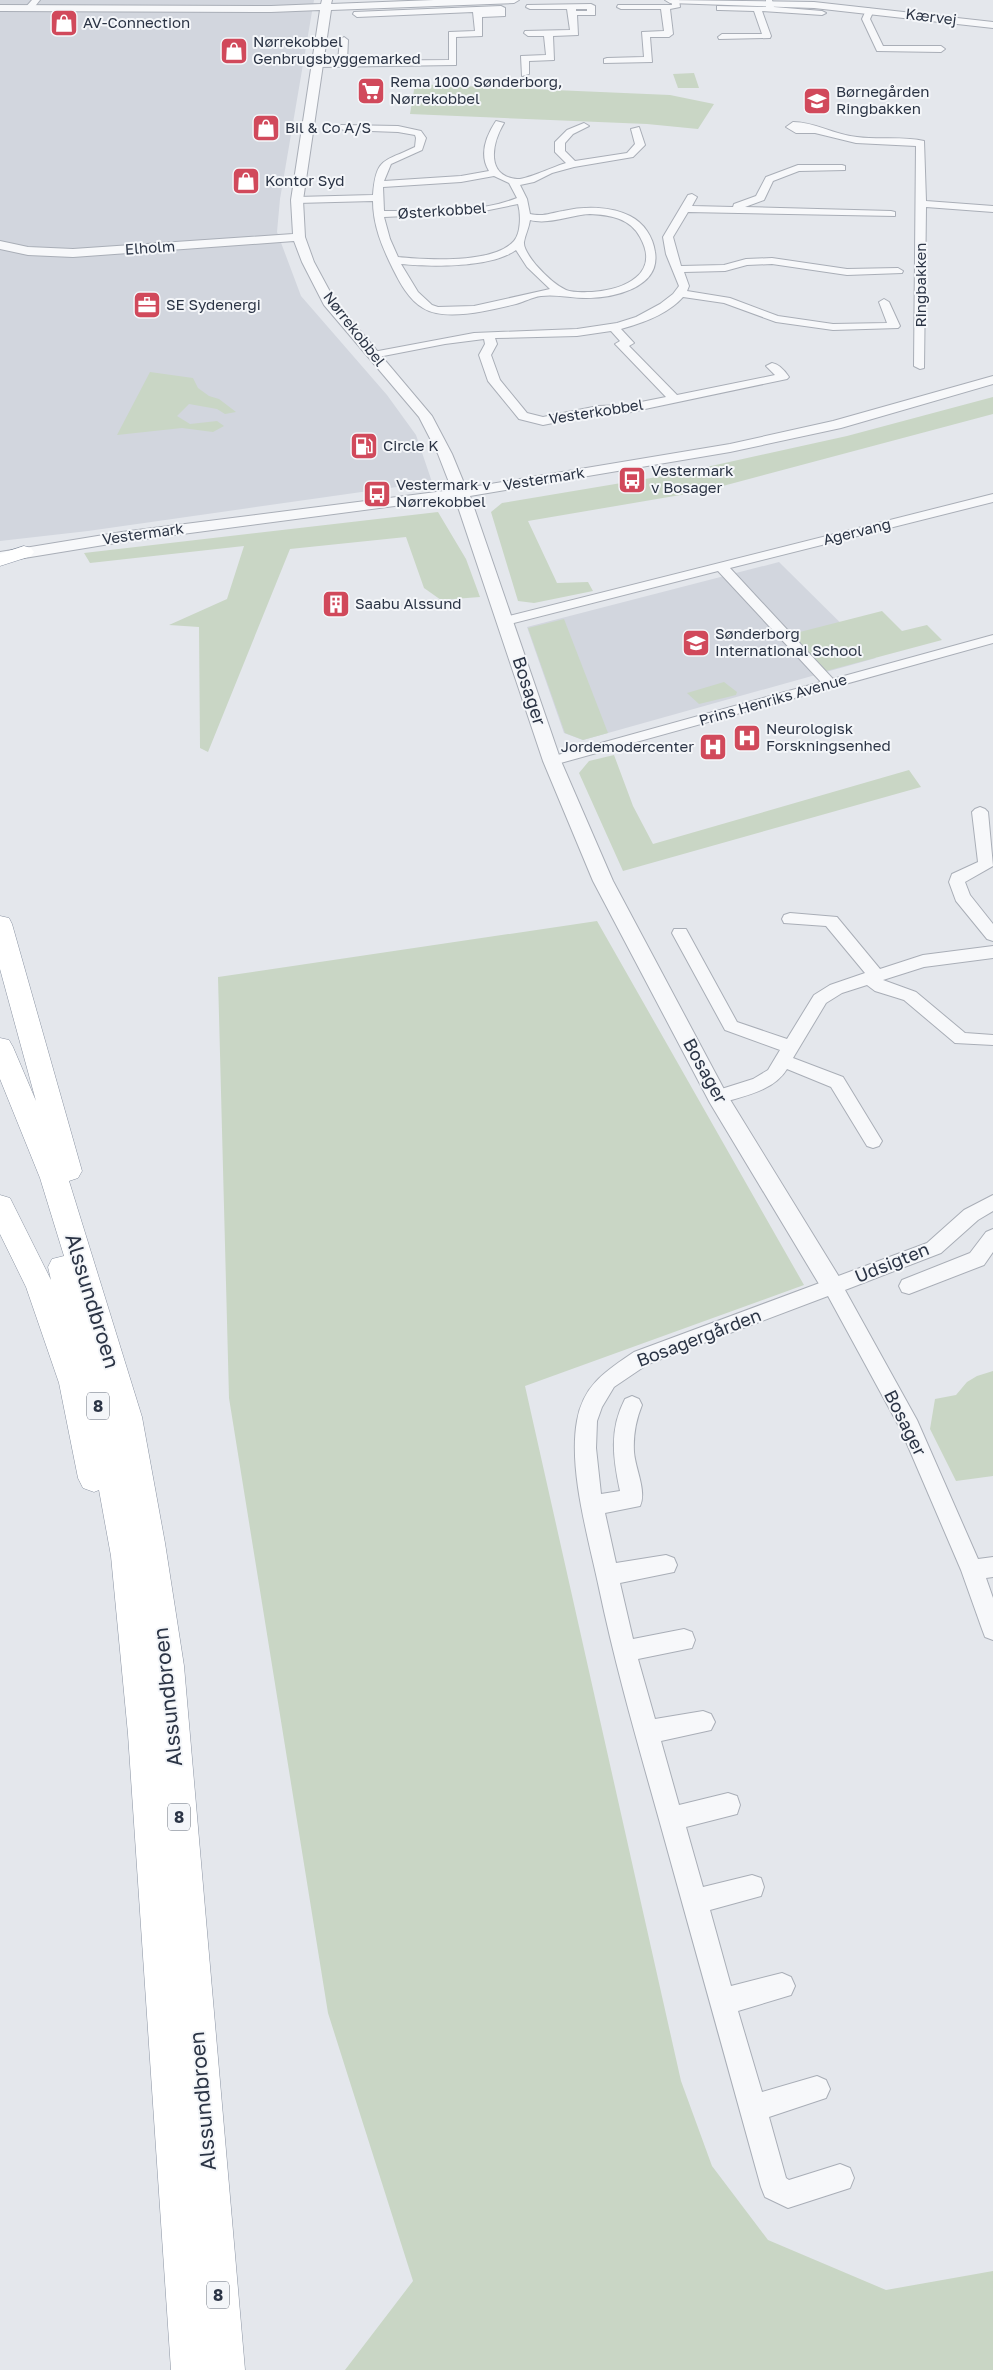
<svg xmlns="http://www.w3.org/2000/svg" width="993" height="2370" viewBox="0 0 993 2370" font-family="'Golos Text',sans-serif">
<rect width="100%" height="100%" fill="#e4e7ec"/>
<g fill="#d2d6de">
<polygon points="0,0 314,0 280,199 277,232 301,296 387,395 416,435 432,482 88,531 0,541"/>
<polygon points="779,562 876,658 583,740 564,733 527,627"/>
</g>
<g fill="#c9d6c5">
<polygon points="694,73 699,88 678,88 673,74"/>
<polygon points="415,84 670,95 714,104 698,129 647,124 410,114"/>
<polygon points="150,372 193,378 198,388 209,396 219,399 236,412 225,414 217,409 189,404 177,416 190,424 217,421 224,426 213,432 182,428 117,435"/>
<polygon points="993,397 993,414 704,491 528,521 557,583 588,582 593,591 534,603 518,601 491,512 502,503 675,474 847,436"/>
<polygon points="438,512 466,559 480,597 441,600 424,588 406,537 290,549 208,752 200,748 199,627 169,625 227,599 244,546 90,563 84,553"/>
<polygon points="882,611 902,631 927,625 942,640 826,671 792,634"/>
<polygon points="564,619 608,733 583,740 565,733 528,628"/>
<polygon points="724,682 737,692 736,695 699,704 687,693"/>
<polygon points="614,755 633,806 653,844 909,770 921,787 623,871 579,773 589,761"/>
<polygon points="597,921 804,1285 525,1386 681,2081 712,2166 768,2240 886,2290 993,2271 993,2370 345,2370 413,2281 328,2013 229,1398 218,977"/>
<polygon points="993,1371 993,1476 956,1481 930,1429 935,1399 956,1395 967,1382 977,1376"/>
</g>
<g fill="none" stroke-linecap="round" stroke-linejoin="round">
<g stroke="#a9aeb7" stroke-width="2">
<g id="minor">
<polygon points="32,0 40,0 32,10 26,10 25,8"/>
<polygon points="671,0 679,0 680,7 670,9 673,34 669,37 650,37 652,62 604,63 604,59 607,58 644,57 642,32 664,31 661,9 621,9 617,7 618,5 672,5"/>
<polygon points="766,0 772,0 774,7 822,11 826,13 822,15 762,11 771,36 770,38 719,39 718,37 722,34 762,34 754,11 720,10 717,10 717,6 766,7"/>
<path d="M 591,4 L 595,6 L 595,15 L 577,15 L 578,35 L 553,36 L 554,60 L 529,61 L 529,74 L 522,76 L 521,56 L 546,55 L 544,36 L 528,36 L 524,33 L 525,31 L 570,30 L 567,9 L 530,9 L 526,7 L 527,5 ZM 576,9 L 587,9 L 587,11 L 576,11 Z"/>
<polygon points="501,6 505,8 505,16 482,17 482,36 456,37 456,65 317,67 313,64 317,61 338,61 340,40 344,37 348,40 347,61 449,60 449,32 475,31 473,12 357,17 353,14 354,12"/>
<polygon points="867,8 874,10 870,19 883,46 941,46 945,49 941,52 877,51 862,19"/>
<path d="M 496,121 L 504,123 C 492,143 485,176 517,179 C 526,180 555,166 566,163 L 555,152 L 555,142 L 567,130 L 584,123 L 589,126 L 573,134 L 565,143 L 565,151 L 575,161 L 627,153 L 635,144 L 631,129 L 639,127 L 645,145 L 633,157 L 574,167 L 552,173 L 534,182 L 520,185 L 527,199 L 530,214 C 543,217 551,213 563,211 C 584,206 611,206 630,216 C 644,223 653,237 655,252 C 661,288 613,298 586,298 C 571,298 556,294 541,296 C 532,297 524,302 516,304 C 491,310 445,322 423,308 C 409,300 400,283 393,269 C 382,247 373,225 373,201 L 297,203 L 292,200 L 297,197 L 373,195 C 376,156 385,162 415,147 L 416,138 L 415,135 L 398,132 L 344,130 L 341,129 L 341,125 L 398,126 L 421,131 L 426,138 L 422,150 L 391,164 L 384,181 L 461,176 L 489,171 C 479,155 486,136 496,121 ZM 494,176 L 509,183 L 517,198 C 476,214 427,211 384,211 L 383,187 L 461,182 ZM 518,204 C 521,214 521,233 514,241 C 493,264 426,260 398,257 L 390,239 L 384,217 L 474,213 ZM 590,214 C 610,215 630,218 640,237 C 661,274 624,290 592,292 C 585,292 573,293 566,290 C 555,285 544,274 536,265 C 532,260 523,249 524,242 C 525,235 529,228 530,220 C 549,225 570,215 590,214 ZM 516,250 L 527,267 L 550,289 L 474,306 L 438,307 L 432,305 L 418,292 L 401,264 C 431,267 491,268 516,250 Z"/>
<path d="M 793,122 C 815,122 835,135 857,137 C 879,140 903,136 924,141 L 926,201 L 993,206 L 993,212 L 926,207 L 924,368 L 920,369 L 914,366 L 916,146 L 856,143 L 815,133 L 796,133 L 786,127 Z"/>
<path d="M 842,165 L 845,166 L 845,170 L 799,171 L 773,181 L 764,200 L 745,207 L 891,211 L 895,212 L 895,216 L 688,212 L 673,237 L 681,266 L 724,265 L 746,259 L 772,258 L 847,269 L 898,268 L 903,271 L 902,273 L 847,275 L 772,264 L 747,265 L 725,271 L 684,272 L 689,286 L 687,291 L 730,298 L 778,316 L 833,324 L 887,323 L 879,302 L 884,299 L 889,302 L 900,326 L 898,328 L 833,330 L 776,322 L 724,303 L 683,297 C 668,314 643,323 621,329 L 634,343 L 629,346 L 677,395 L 775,375 L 766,366 L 772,363 C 779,364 785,371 789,377 L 787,379 L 626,413 L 598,414 L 543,425 L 519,419 L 488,381 L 479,355 L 485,344 L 484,339 L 445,344 L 373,358 L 367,355 L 373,352 L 474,333 L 577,329 L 617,323 L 636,317 L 660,304 L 673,294 L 679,286 L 666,254 L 663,237 L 688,195 L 692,194 L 697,197 L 692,206 L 733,207 L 734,204 L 756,196 L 766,177 L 798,165 ZM 611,331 L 620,341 L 615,344 L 617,346 L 666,397 L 626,405 L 598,406 L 543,417 L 527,413 L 500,380 L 491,355 L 497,344 L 495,338 L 577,336 Z"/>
<polygon points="993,494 993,502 730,568 833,679 993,635 993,643 557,764 547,764 545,761 547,758 821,682 718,571 506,625 501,624 499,621 501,618"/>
<polygon points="980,807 985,809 988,812 993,866 965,882 970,895 993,924 993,941 987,939 956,901 949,882 952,874 978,862 972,812 975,809"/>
<path d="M 790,913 L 837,917 L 880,969 L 923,955 L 993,946 L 993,958 L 924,967 L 883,980 L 916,992 L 965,1033 L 993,1035 L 993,1045 L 955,1043 L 904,1000 L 875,991 L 867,985 L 842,993 L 826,1003 L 793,1058 L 843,1077 L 882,1141 L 879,1146 L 873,1148 L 867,1146 L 831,1087 L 787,1069 C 773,1092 742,1096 718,1104 L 712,1102 L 709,1097 L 712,1092 L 753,1079 L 768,1070 L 780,1050 L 725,1030 L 672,933 L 674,929 L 686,929 L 737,1022 L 787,1039 L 814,995 L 830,985 L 865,973 L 826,926 L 784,923 L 782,919 L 784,915 Z"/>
<path d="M 993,1195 L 993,1211 L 978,1220 L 941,1253 L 845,1290 L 917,1420 L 978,1559 L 993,1557 L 993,1577 L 986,1578 L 993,1598 L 993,1640 L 985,1637 L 982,1629 L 961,1570 L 901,1430 L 828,1296 L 648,1364 L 614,1387 L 602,1407 L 597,1421 L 596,1448 L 601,1494 L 620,1491 C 613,1458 609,1430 625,1399 L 632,1396 L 639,1399 L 642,1405 C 636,1420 633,1435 634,1452 C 635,1468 647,1491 640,1506 L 605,1513 L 616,1563 L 666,1555 L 674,1558 L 677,1565 L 674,1572 L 620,1583 L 633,1639 L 684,1629 L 692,1632 L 695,1640 L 692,1648 L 638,1659 L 655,1719 L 703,1711 L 711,1714 L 715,1722 L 711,1730 L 661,1741 L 679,1805 L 728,1793 L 737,1796 L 740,1805 L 737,1814 L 686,1827 L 703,1887 L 752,1875 L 761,1878 L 764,1887 L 761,1896 L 710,1910 L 731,1986 L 782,1973 L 791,1977 L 795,1986 L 791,1995 L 738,2011 L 762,2092 L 817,2076 L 826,2080 L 830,2089 L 826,2098 L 769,2117 L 786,2178 L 789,2180 L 840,2164 L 850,2168 L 854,2178 L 850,2188 L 788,2208 L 765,2197 L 761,2187 C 729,2071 697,1956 665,1841 C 642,1758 617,1674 599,1588 C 589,1540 568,1470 577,1421 C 583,1385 606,1371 634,1352 L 927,1243 L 964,1210 Z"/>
<polygon points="993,1229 993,1252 984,1265 909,1294 902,1292 899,1286 902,1280 970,1253 986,1232"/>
</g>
</g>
<g stroke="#a9aeb7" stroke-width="2">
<g id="tertiary">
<polygon points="322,0 332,0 331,4 434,0 519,0 514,3 331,10 303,200 305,237 314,262 335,301 432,416 452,454 466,488 730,444 833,421 993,376 993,384 841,428 730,452 470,496 561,761 613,881 726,1093 841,1280 845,1287 841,1294 833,1297 825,1294 710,1103 593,881 543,761 455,498 122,542 0,562 0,552 122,532 452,490 438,454 419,417 324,305 302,262 294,241 73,257 28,255 0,249 0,241 28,247 73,249 293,234 291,200 320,10 271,12 0,11 0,5 271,6 321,4"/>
<polygon points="665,0 814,2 993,22 993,28 814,8 670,3"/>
</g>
</g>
<g stroke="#8b94a3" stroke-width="1">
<g id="trunk">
<polygon points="24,546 31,548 34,552 31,556 0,566 0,554"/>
<polygon points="0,916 9,918 12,924 82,1171 78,1178 69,1181 142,1417 165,1543 184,1666 245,2370 171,2370 128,1734 111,1556 99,1490 94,1492 83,1488 78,1478 59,1383 26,1287 0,1234 0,1195 10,1198 51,1280 48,1267 52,1259 64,1256 40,1178 0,1079 0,1038 9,1040 13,1047 36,1101 0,969"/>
</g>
</g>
<use href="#minor" fill="#f7f8fa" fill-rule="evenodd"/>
<use href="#tertiary" fill="#f7f8fa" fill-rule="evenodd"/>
<use href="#trunk" fill="#fff" fill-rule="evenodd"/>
</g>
<defs>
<g id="shop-square" transform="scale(1.4375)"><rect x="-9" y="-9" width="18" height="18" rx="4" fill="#d1495b" stroke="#f4f6f9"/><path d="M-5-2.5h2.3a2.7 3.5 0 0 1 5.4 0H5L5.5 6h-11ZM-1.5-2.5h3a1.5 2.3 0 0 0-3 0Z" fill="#fff"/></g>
<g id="supermarket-square" transform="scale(1.4375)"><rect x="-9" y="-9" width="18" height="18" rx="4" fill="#d1495b" stroke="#f4f6f9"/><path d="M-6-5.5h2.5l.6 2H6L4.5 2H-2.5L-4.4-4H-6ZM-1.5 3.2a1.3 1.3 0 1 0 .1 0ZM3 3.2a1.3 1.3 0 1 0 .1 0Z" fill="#fff"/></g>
<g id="school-square" transform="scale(1.4375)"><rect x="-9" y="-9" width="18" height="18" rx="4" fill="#d1495b" stroke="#f4f6f9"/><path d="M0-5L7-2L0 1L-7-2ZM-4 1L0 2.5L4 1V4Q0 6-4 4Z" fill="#fff"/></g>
<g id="office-square" transform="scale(1.4375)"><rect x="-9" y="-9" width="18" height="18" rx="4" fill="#d1495b" stroke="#f4f6f9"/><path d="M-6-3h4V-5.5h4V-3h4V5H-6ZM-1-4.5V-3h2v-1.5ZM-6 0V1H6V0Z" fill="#fff"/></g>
<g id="fuel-square" transform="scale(1.4375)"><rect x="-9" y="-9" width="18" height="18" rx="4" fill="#d1495b" stroke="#f4f6f9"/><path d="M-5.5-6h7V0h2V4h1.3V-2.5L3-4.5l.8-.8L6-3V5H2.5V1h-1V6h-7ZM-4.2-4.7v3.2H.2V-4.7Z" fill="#fff"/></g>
<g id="bus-square" transform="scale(1.4375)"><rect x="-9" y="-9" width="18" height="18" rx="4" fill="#d1495b" stroke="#f4f6f9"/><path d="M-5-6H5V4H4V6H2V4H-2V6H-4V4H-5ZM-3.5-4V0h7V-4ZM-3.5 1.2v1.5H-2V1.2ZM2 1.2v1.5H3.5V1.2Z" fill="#fff"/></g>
<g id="building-square" transform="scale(1.4375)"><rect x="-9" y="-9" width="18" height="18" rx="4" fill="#d1495b" stroke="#f4f6f9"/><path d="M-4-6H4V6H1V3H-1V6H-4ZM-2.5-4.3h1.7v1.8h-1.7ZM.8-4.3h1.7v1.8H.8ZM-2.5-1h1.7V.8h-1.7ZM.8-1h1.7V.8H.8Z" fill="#fff"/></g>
<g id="hospital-square" transform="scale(1.4375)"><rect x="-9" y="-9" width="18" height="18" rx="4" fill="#d1495b" stroke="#f4f6f9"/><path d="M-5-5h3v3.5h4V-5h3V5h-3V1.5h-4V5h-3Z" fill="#fff"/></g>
</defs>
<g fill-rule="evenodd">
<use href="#shop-square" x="64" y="23"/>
<use href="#shop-square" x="234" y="51"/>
<use href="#supermarket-square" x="371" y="91"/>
<use href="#school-square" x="817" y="101"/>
<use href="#shop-square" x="266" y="128"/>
<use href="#shop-square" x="246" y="181"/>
<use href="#office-square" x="147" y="305"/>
<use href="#fuel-square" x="364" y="446"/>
<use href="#bus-square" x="632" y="480"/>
<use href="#bus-square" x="377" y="494"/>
<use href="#building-square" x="336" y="604"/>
<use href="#school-square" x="696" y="643"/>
<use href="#hospital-square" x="747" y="738"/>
<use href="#hospital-square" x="713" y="747"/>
</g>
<g text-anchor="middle" stroke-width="4" stroke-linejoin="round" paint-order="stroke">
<g font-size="15" fill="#2b3445" stroke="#f4f6f9">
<text transform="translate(931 17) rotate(7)" y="5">Kærvej</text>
<text transform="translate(442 211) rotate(-4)" y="5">Østerkobbel</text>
<text transform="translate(150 248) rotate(-4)" y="5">Elholm</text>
<text transform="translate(921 285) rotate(-90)" y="5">Ringbakken</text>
<text transform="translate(354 329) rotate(52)" y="5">Nørrekobbel</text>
<text transform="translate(596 412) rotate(-9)" y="5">Vesterkobbel</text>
<text transform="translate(544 479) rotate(-9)" y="5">Vestermark</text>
<text transform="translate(857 532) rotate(-14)" y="5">Agervang</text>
<text transform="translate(143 534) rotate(-8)" y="5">Vestermark</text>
<text transform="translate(773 700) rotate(-16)" y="5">Prins Henriks Avenue</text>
</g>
<g font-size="15" fill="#2b3445" stroke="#f4f6f9" text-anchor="start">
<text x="83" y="28">AV-Connection</text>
<text x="253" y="47">Nørrekobbel<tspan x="253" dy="17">Genbrugsbyggemarked</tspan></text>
<text x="390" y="87">Rema 1000 Sønderborg,<tspan x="390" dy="17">Nørrekobbel</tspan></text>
<text x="836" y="97">Børnegården<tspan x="836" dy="17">Ringbakken</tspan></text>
<text x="285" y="133">Bil &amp; Co A/S</text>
<text x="265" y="186">Kontor Syd</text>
<text x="166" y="310">SE Sydenergi</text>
<text x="383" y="451">Circle K</text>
<text x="651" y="476">Vestermark<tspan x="651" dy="17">v Bosager</tspan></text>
<text x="396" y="490">Vestermark v<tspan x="396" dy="17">Nørrekobbel</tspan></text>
<text x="355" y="609">Saabu Alssund</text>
<text x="715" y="639">Sønderborg<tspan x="715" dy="17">International School</tspan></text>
<text x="766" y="734">Neurologisk<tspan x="766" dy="17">Forskningsenhed</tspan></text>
<text x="694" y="752" text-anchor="end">Jordemodercenter</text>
</g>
<g fill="#f4f6f9" stroke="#676e7b" stroke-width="1">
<rect x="87" y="1392.5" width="22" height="27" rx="4"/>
<rect x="168" y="1803.5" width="22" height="27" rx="4"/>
<rect x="207" y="2281.5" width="22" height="27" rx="4"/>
</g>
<g font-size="16" font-weight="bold" fill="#2b3445">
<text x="98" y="1412">8</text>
<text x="179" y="1823">8</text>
<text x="218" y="2301">8</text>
</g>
<g font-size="18" fill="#2b3445" stroke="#f4f6f9">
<text transform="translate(529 691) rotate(72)" y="6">Bosager</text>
<text transform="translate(705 1071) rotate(61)" y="6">Bosager</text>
<text transform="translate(892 1263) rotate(-22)" y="6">Udsigten</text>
<text transform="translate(699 1338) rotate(-21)" y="6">Bosagergården</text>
<text transform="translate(905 1423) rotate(63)" y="6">Bosager</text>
</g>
<g font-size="21" fill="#2b3445" stroke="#f4f6f9">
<text transform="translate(92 1301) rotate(73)" y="7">Alssundbroen</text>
<text transform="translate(168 1697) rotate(-96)" y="7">Alssundbroen</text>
<text transform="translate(203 2101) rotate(-95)" y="7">Alssundbroen</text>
</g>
</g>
</svg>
